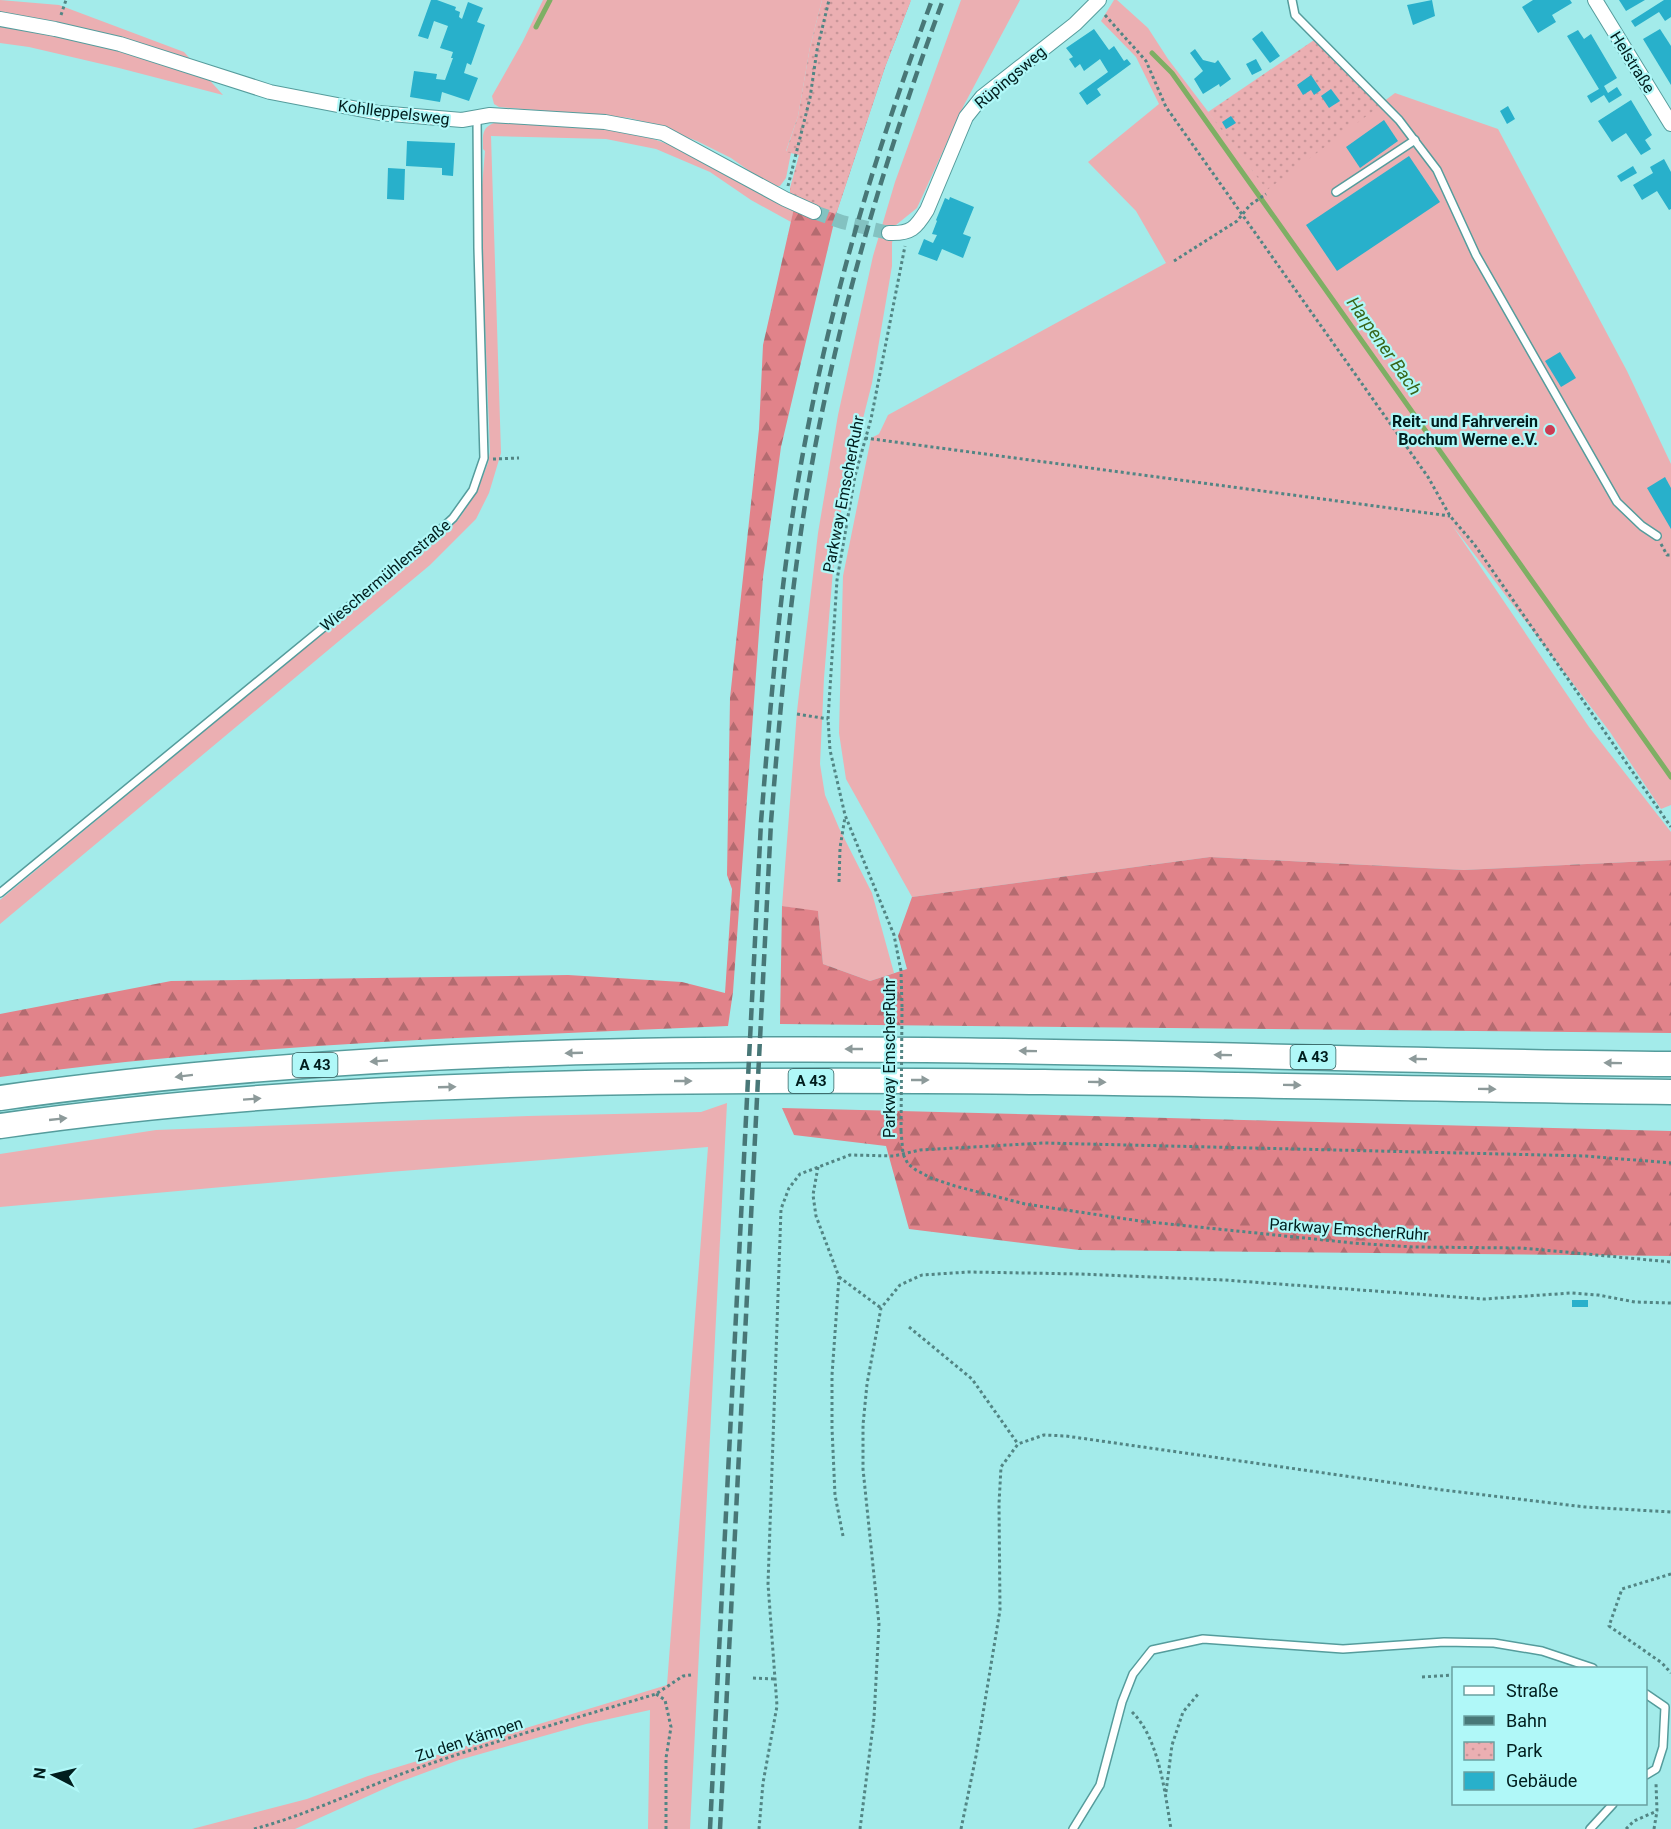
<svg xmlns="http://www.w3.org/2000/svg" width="1671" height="1829" viewBox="0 0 1671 1829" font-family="Roboto,sans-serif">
<defs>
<pattern id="forest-firs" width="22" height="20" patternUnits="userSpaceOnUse" patternTransform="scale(1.5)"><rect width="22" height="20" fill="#e1838a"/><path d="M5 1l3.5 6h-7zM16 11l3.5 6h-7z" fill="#b46b70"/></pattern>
<pattern id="park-dots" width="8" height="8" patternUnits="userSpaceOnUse" patternTransform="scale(1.5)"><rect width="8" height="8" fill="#ebafb2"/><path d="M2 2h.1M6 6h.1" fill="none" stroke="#c89699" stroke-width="1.8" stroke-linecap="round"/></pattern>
</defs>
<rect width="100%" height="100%" fill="#a3ebea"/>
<g fill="#ebafb2">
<polygon points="0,0 59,5 184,52 223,95 119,68 29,47 0,43"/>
<polygon points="543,0 822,0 810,47 798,116 786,151 791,153 786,178 780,186 774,186 765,182 731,158 697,141 652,124 629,118 499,107 494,104 492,96 522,43"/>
<polygon points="961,0 1020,0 964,105 917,208 896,225 892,243 892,266 872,383 843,498 833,570 824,678 820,764 825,795 839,828 872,893 894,973 870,981 823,964 818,912 782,906 797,711 818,533 838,415 873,256 895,182"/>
<polygon points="1114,0 1117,0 1148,28 1168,59 1267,189 1395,93 1498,129 1627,371 1671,464 1671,805 1661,809 1610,732 1452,525 1589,727 1671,832 1671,860 1464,870 1210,857 912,897 846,779 839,733 843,576 871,438 879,434 888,415 1166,263 1136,211 1088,162 1159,104 1136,57 1101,21"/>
<path d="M 494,123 C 542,124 594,123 640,135 C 695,150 744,182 794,208 L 791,222 L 751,200 L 710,172 L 656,149 L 606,139 L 491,136 L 501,453 L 489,493 L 476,519 L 430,565 L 0,924 L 0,900 L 388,579 L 435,542 L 458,520 L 477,492 L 488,463 L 490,452 L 482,250 L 482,187 L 485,151 L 483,149 C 483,136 481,128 494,123 Z"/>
<polygon points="727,1103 690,1829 648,1829 650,1710 586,1724 459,1760 397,1783 295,1829 192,1829 307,1799 368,1776 667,1685 708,1147 389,1172 0,1207 0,1154 156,1130 528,1116 701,1112"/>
</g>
<g fill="url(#forest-firs)">
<path d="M 911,0 L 885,67 L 836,214 L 781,447 L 763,577 L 733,992 L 728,1026 C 485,1037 241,1044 0,1077 L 0,1014 L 171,981 L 568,975 L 682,982 L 725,993 L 732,889 L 727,875 L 730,698 L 759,429 L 763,345 L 794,208 Z"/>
<polygon points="1210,857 1464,870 1671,860 1671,1033 780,1024 782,906 818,911 823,964 870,981 907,969 898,936 912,897"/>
<polygon points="782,1108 1671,1131 1671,1256 1079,1250 909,1229 886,1146 794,1135"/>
</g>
<g fill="url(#park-dots)">
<polygon points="822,0 911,0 885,67 836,214 795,200 790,196 790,188 799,155 786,152 798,116 810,47"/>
<polygon points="1317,38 1384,103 1267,190 1208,112"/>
</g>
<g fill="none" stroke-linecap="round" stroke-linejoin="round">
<g stroke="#7eaf64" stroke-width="5">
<polyline points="536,27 550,0"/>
<polyline points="1152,53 1172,73 1671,777"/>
</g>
</g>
<g fill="#28b0cb">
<polygon points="431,0 437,0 456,7 455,10 460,12 459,17 462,19 468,2 483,8 477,22 485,25 471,65 467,63 464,73 478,78 469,101 442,92 440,102 410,97 414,71 437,74 436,79 445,80 453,58 451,58 453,52 440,48 448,26 434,21 428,39 418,36"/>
<polygon points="1432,0 1435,16 1413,25 1407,5"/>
<polygon points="1533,0 1570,0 1572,3 1552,15 1556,22 1538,33 1522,7"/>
<polygon points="1619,0 1645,0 1626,11"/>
<polygon points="1664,0 1671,0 1671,17 1665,21 1659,12 1635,27 1631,21"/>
<polygon points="1094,29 1109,50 1114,46 1124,61 1127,59 1131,64 1097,89 1101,95 1087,105 1079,93 1108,72 1100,59 1084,71 1080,64 1075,68 1069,59 1073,57 1066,48"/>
<polygon points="1660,29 1671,46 1671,85 1643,39"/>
<polygon points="1578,30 1584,39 1591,34 1617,78 1604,86 1608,93 1617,87 1622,95 1609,103 1604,95 1591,103 1587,96 1599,89 1567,36"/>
<polygon points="1262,31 1280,56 1270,63 1252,39"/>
<polygon points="1195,49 1203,60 1215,63 1218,60 1231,79 1220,87 1219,84 1203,94 1194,79 1203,71 1190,53"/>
<polygon points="1256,59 1262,70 1252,75 1246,64"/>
<polygon points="1311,75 1321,90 1314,95 1311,90 1303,95 1297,85"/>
<polygon points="1331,89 1340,101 1329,108 1321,96"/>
<polygon points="1631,100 1652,135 1645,140 1651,149 1641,155 1626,133 1612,142 1598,121"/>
<polygon points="1508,106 1515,119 1507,124 1500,111"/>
<polygon points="1231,116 1236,123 1226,129 1222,122"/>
<polygon points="1384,120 1398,141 1360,168 1346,147"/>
<polygon points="407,141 455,143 453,176 442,175 442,168 406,166"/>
<polygon points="1409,156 1440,202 1337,271 1306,225"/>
<polygon points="1664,159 1671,172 1671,209 1669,210 1657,191 1642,200 1633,185 1653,173 1650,167"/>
<polygon points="1633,166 1637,173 1621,182 1617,176"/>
<polygon points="388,168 405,169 404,200 387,199"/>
<polygon points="950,197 974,207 963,234 971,237 963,258 942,249 937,261 918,254 924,239 933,243 937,235 932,234 937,221 936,220 945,198 949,200"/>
<polygon points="1560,352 1576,378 1561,387 1545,361"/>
<polygon points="1665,477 1671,488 1671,529 1647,488"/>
<rect x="1572" y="1300" width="16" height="7"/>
</g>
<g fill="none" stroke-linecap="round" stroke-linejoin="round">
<polyline stroke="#83c2c1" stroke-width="14" stroke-dasharray="14 7" stroke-linecap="butt" points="814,212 842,222 889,233"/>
<g stroke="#559c9c" stroke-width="10">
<g id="lane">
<polyline points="1292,0 1295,15 1399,120 1437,170 1476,255 1617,502 1642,526 1657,536"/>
<polyline points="1336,192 1415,140"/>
<polyline points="0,893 425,544 453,518 473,490 484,458 478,248 477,117"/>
<polyline points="1646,1694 1665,1707 1663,1747 1656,1769 1646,1775"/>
<polyline points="1073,1829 1100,1785 1122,1702 1133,1674 1152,1650 1203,1639 1343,1649 1444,1642 1494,1643 1542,1651 1593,1668"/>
<polyline points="1590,1829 1613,1804"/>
</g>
</g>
<g stroke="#559c9c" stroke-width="16">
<g id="street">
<polyline points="1595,0 1671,124"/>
<polyline points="0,19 55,29 120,44 270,92 379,113 462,120 490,115 605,122 663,133 785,199 814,212"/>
<path d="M 889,233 C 911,234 916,228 927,210 L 966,117 L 982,97 L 1075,24 L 1099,0"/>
</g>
</g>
<g stroke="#559c9c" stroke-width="27">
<g id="highway">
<path d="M 0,1098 C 554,1019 1114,1059 1671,1064"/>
<path d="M 0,1126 C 250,1090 503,1082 755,1081 C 1060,1079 1366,1089 1671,1092"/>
</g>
</g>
<g stroke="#528584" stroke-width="3" stroke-dasharray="3 3" stroke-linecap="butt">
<polyline points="61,15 66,0"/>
<polyline points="1105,15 1146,61 1166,107 1428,477 1450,516 1474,544 1671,827"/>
<polyline points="788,186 810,98 817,50 829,0"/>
<polyline points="1174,261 1237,221 1250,205 1266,194"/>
<polyline points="865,438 1450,516"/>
<polyline points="493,459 519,458"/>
<polyline points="1661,544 1667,555 1671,555"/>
<polyline points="797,714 828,719"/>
<polyline points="839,882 840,848 845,817"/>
<polyline points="902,1007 901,971 894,935 845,815 830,750 828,719 837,580 855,476 871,419 905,246"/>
<polyline points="901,1131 903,1154 908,1164 916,1170 931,1178 955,1186 1025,1204 1140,1221 1353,1243 1413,1247 1522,1248 1671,1262"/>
<polyline points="818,1167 813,1195 816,1216 839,1277 832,1375 832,1428 835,1495 843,1536"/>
<polyline points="839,1277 881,1308"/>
<polyline points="909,1327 972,1379 1018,1444"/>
<polyline points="1671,1574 1622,1589 1609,1626 1662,1663 1671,1673"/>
<polyline points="1422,1677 1454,1675"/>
<polyline points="753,1678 776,1679"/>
<polyline points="656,1694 665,1700 671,1727 666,1758 666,1829"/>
<path d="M 1132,1712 C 1159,1738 1165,1793 1171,1829"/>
<polyline points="1166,1792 1172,1745 1183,1712 1199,1693"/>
<path d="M 254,1829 C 306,1815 354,1792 404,1773 C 487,1743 572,1719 656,1694 L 683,1676 L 691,1675"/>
<polyline points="759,1829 763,1783 777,1706 768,1584 781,1209 789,1188 800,1174 850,1155 894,1156 920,1150 1044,1143 1586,1156 1671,1163"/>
<polyline points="860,1829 874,1718 879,1624 863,1469 863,1425 867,1384 881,1308 900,1285 922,1275 969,1272 1081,1274 1224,1280 1484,1299 1571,1293 1598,1295 1635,1302 1671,1303"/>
<polyline points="961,1829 976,1756 1000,1610 999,1504 1001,1467 1018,1444 1044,1435 1066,1436 1443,1490 1585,1507 1671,1512"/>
<polyline points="1626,1829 1634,1821 1657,1811"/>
<polyline points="1654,1829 1657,1811 1656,1783"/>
</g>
<use href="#lane" stroke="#fff" stroke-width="7"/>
<use href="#street" stroke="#fff" stroke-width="14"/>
<use href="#highway" stroke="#fff" stroke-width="24"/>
<g stroke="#487777" stroke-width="4.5" stroke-dasharray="12 6" stroke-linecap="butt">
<path d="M 710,1829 L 761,822 C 772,688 782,554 809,422 C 837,278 881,137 932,0"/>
<path d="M 720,1829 L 771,822 C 782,688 793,554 820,422 C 849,278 892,138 943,0"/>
</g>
<polyline stroke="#528584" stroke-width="3" stroke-dasharray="3 3" stroke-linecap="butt" points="901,1131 902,1007"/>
</g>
<defs><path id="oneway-solid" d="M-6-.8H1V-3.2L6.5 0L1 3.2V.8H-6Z" transform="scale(1.5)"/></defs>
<g fill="#8d9a9a">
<use href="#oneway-solid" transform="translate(854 1049) rotate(-180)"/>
<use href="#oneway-solid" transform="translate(1028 1051) rotate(-179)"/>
<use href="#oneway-solid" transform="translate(574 1053) rotate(178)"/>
<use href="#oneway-solid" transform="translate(1223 1055) rotate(-179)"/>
<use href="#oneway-solid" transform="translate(1418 1059) rotate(-179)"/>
<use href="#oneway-solid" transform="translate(379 1061) rotate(176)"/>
<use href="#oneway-solid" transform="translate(1613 1063) rotate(-179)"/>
<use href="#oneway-solid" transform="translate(184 1076) rotate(173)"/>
<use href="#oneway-solid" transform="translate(920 1080)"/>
<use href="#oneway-solid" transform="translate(683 1081)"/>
<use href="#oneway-solid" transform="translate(1097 1082) rotate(1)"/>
<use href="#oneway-solid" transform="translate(1292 1085) rotate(1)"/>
<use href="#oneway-solid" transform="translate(447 1087) rotate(-2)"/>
<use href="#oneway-solid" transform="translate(1487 1089) rotate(1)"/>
<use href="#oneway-solid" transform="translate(252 1099) rotate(-4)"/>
<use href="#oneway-solid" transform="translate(58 1119) rotate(-6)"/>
</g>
<circle fill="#cc3c54" stroke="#b0f8f8" stroke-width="2" cx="1550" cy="430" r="6"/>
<g text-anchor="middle" stroke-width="4.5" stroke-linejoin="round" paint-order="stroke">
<g fill="#b0f8f8" stroke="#365f5f" stroke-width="1.5">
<rect x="1290.5" y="1045" width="45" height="24" rx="4.5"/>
<rect x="292.5" y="1053" width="45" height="24" rx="4.5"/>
<rect x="788.5" y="1069" width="45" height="24" rx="4.5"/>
</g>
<g font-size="15" font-weight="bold" fill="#011e1e">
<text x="1313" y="1062">A 43</text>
<text x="315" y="1070">A 43</text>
<text x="811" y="1086">A 43</text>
</g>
<g font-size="16" fill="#011e1e" stroke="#b0f8f8">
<text transform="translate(1633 62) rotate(58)" y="6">Helstraße</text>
<text transform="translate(1010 77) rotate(-40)" y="6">Rüpingsweg</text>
<text transform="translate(394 112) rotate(7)" y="6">Kohlleppelsweg</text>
<text transform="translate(843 494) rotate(-79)" y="6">Parkway EmscherRuhr</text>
<text transform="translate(385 575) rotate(-40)" y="6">Wieschermühlenstraße</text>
<text transform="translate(889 1058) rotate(-90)" y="6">Parkway EmscherRuhr</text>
<text transform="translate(1349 1229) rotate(4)" y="6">Parkway EmscherRuhr</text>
<text transform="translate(469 1739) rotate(-18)" y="6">Zu den Kämpen</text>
</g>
<g font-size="16" font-weight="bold" fill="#011e1e" stroke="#b0f8f8" text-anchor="end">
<text x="1538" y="427">Reit- und Fahrverein<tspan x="1538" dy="18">Bochum Werne e.V.</tspan></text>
</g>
<g font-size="18" font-style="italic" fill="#386519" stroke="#b0f8f8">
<text transform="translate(1384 346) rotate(55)" y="6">Harpener Bach</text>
</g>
</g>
<rect x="1452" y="1667" width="195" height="138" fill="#b0f8f8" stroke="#6aa1a1" stroke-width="1.5"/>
<rect x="1464" y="1686" width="30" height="9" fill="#ffffff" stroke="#6aa1a1" stroke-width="1.5"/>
<text x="1506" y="1697" font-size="18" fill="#011e1e">Straße</text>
<rect x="1464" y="1716" width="30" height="9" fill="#487777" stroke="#6aa1a1" stroke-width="1.5"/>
<text x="1506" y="1727" font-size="18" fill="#011e1e">Bahn</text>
<rect x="1464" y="1742" width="30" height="18" fill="url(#park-dots)" stroke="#6aa1a1" stroke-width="1.5"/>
<text x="1506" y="1757" font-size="18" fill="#011e1e">Park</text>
<rect x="1464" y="1772" width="30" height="18" fill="#28b0cb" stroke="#6aa1a1" stroke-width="1.5"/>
<text x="1506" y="1787" font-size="18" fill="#011e1e">Gebäude</text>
<g transform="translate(54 1775) rotate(277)" stroke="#b0f8f8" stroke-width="4.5" paint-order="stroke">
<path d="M0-4.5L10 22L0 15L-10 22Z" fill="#011e1e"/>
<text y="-9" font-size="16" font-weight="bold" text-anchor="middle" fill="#011e1e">N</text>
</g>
</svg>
